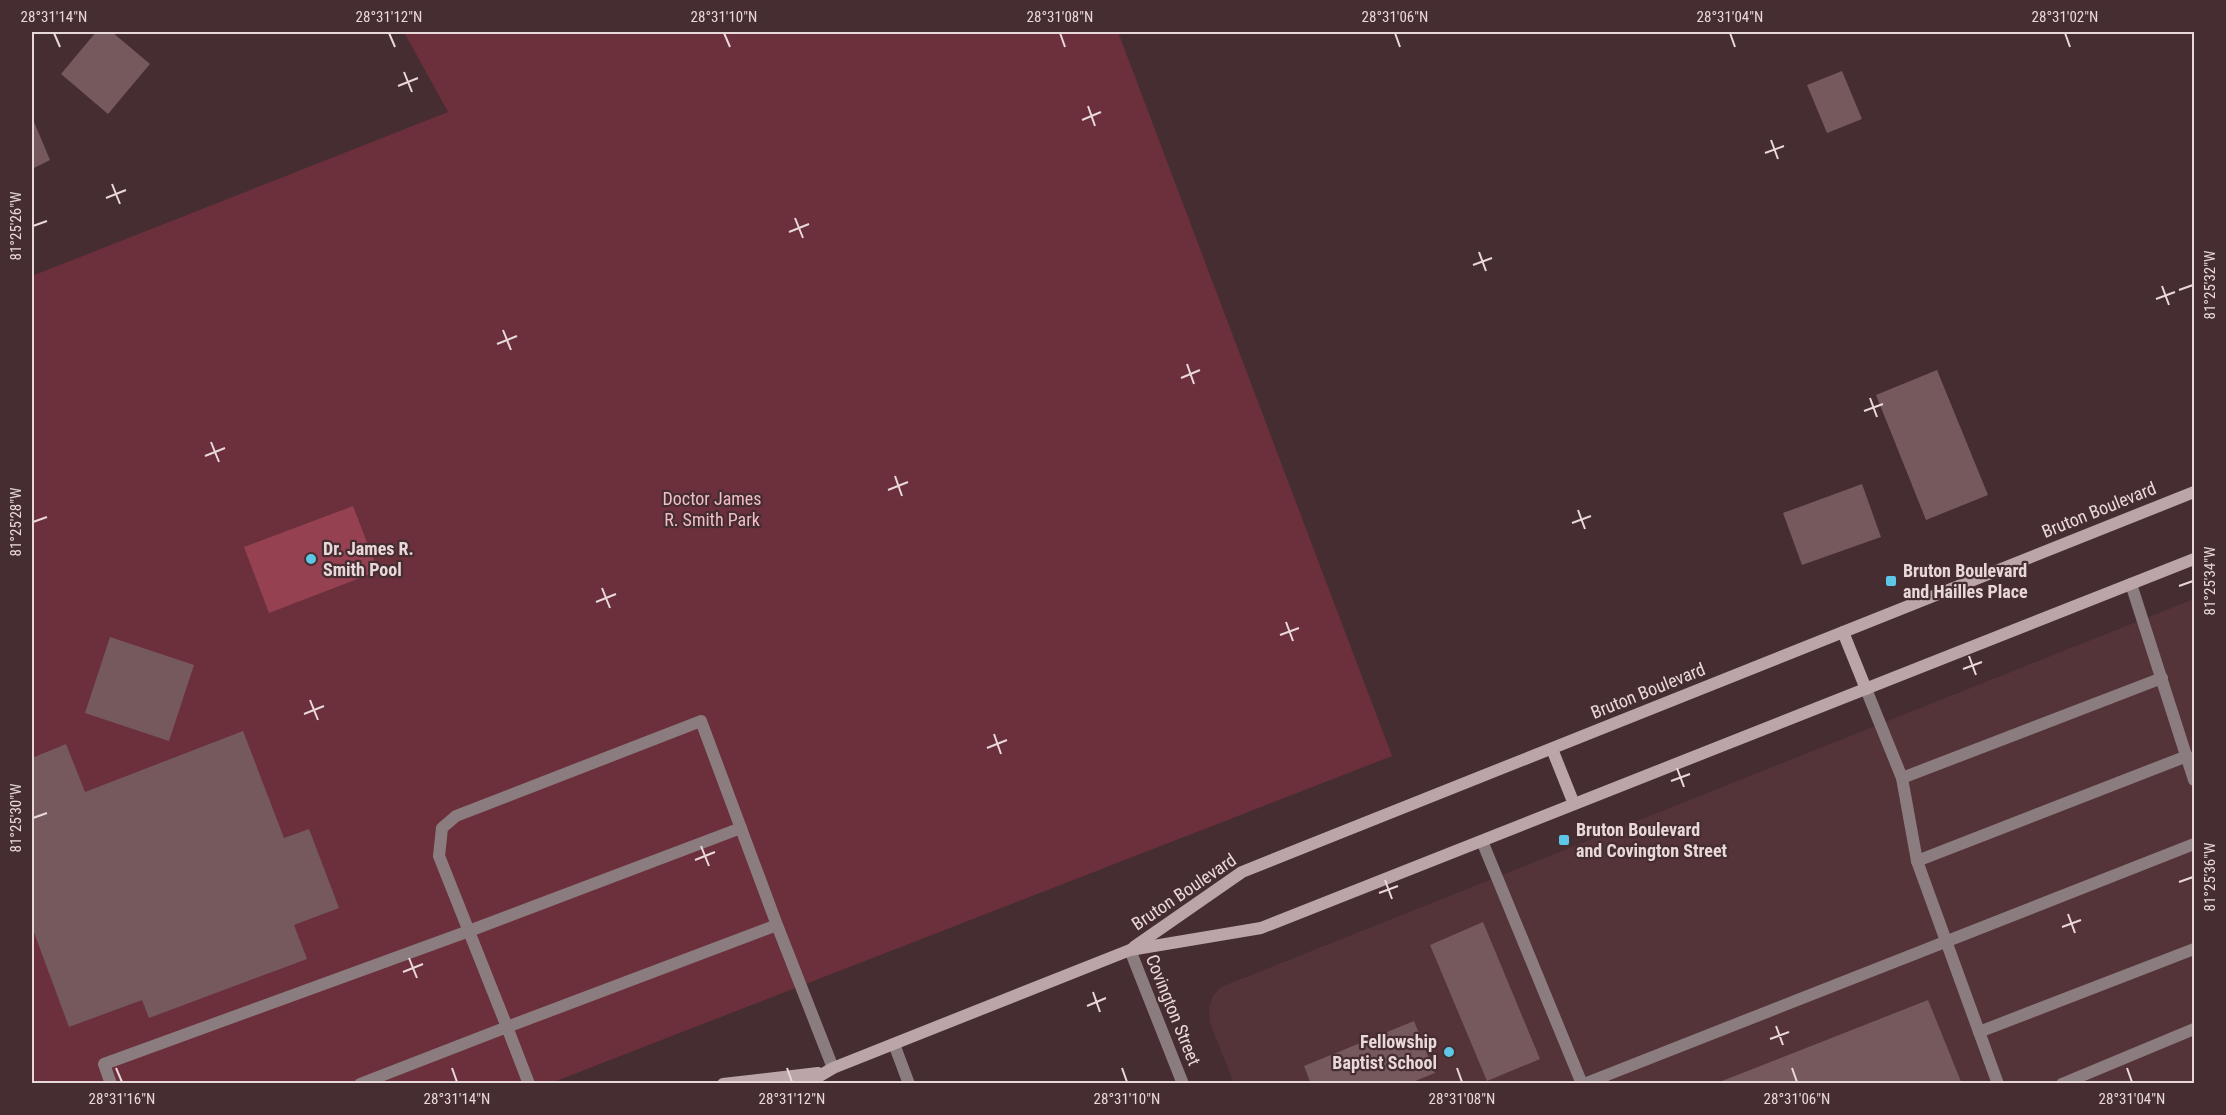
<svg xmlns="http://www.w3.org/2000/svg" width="2226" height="1115" viewBox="0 0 2226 1115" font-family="'Roboto Condensed',sans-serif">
<rect width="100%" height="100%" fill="#462d31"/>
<polygon fill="#543438" points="2194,599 2194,1080 2185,1084 1234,1083 1210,1023 1209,1008 1213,996 1221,987"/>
<polygon fill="#6b303b" points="404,32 1118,32 1392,756 551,1083 32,1084 32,276 448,112"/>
<polygon fill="#964151" points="353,506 378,571 269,613 244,547"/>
<g fill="#75595c">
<polygon points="96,32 112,32 150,64 108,114 61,74"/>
<polygon points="1842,71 1862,119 1827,133 1807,85"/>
<polygon points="32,117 50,160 32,169"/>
<polygon points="1937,370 1988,495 1926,520 1876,395"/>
<polygon points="1862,484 1881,537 1802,565 1783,513"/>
<polygon points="110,637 194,665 169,741 85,713"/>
<polygon points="243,731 284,838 309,829 339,908 294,925 307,959 149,1018 142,1000 69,1027 32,927 32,758 66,744 85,792"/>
<polygon points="1483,922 1540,1059 1487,1081 1430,945"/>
<polygon points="1928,1000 1962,1084 1717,1084 1717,1083"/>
<polygon points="1414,1021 1435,1073 1408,1084 1311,1084 1304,1066"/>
</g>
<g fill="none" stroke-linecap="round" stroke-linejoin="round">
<g stroke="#8b7d7f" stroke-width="12">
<polyline points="2131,584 2194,780"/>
<polyline points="1866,689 1902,778 1917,861 1998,1084"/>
<polyline points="1902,778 2162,678"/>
<polyline points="1482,841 1582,1084"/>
<polyline points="1917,861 2187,756"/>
<polyline points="777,925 701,721 456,816 442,828 439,856 507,1027 777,925 833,1068"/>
<polyline points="1979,1032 2194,949"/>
<polyline points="894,1044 909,1084"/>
<polyline points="111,1084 104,1064 469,931 741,828"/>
<polyline points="360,1084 507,1027 529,1084"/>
<polyline points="1584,1084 2194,844"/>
<polyline points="2062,1084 2194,1029"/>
</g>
<polyline stroke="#8b7d7f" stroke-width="12" points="1130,950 1183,1084"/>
<g stroke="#bba5a8" stroke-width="12">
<polyline points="1843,632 1866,689"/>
<polyline points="1552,749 1574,804"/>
<polyline points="1134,947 1242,872 2194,492"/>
<polyline points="723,1084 818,1073"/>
<polyline points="806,1084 833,1068 1130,950 1261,928 2194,559"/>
</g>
</g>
<path fill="none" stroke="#e9d8da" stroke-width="2" d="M 54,33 L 60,47M 389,33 L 395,47M 724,33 L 730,47M 1060,33 L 1065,47M 1395,33 L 1400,47M 1730,33 L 1735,47M 2065,33 L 2070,47M 404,72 L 412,92M 398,86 L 418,78M 1088,106 L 1095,126M 1082,120 L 1101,112M 1771,140 L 1778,159M 1765,153 L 1784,146M 112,184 L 120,204M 106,198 L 126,190M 795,218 L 803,238M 33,226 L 47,221M 789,232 L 809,224M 1479,252 L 1486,271M 1473,265 L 1492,258M 2162,286 L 2169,305M 2179,290 L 2193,285M 2156,299 L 2175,292M 503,330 L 511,350M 497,344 L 517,336M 1187,364 L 1194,384M 1181,378 L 1200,370M 1870,398 L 1877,417M 1864,411 L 1883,404M 211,442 L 219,462M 205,456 L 225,448M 895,476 L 902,496M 888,490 L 908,482M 1578,510 L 1585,529M 33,522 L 47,517M 1572,523 L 1591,516M 2179,586 L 2193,581M 602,588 L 610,608M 596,602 L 616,594M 1286,622 L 1293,641M 1280,635 L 1299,628M 1969,656 L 1976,675M 1963,669 L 1982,662M 310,700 L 318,720M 304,714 L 324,706M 994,734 L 1001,754M 987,748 L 1007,740M 1677,768 L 1684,787M 1671,781 L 1690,774M 33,818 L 47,813M 701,846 L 709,866M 695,860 L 715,852M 1385,880 L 1392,899M 2179,882 L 2193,877M 1379,893 L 1398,886M 2068,914 L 2075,933M 2062,927 L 2081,920M 409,958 L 417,978M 403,972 L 423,964M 1093,992 L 1100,1012M 1087,1006 L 1106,998M 1776,1026 L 1783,1045M 1770,1039 L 1789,1032M 116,1068 L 122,1082M 452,1068 L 457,1082M 787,1068 L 792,1082M 1122,1068 L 1127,1082M 1457,1068 L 1462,1082M 1792,1068 L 1797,1082M 2127,1068 L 2132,1082"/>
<g fill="#5cc7e7" stroke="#462d31" stroke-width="2">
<circle cx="311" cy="559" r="6"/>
<rect x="1885" y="575" width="12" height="12" rx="3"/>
<rect x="1558" y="834" width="12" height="12" rx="3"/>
<circle cx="1449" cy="1052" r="6"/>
</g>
<g text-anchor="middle" stroke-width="4.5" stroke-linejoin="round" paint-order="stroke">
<g font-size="18" fill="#f1bec4" stroke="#462d31">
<text x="712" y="505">Doctor James<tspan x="712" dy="21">R. Smith Park</tspan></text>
</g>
<g font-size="18" fill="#e9d8da" stroke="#462d31">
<text transform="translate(2099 510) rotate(-22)" y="6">Bruton Boulevard</text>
<text transform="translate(1648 691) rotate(-22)" y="6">Bruton Boulevard</text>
<text transform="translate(1184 892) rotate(-34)" y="6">Bruton Boulevard</text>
<text transform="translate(1173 1010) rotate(68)" y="6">Covington Street</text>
</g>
<g font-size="18" font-weight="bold" fill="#e9d8da" stroke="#462d31" text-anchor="start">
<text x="323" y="555">Dr. James R.<tspan x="323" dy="21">Smith Pool</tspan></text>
<text x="1903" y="577">Bruton Boulevard<tspan x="1903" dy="21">and Hailles Place</tspan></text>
<text x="1576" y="836">Bruton Boulevard<tspan x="1576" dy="21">and Covington Street</tspan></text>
<text x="1437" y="1048" text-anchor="end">Fellowship<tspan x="1437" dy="21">Baptist School</tspan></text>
</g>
</g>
<rect width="2226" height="1115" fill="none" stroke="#462d31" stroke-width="66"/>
<rect x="33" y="33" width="2160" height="1049" fill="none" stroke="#e9d8da" stroke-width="2"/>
<g font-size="15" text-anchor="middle" fill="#e9d8da">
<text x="54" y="22">28°31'14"N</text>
<text x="389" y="22">28°31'12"N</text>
<text x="724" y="22">28°31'10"N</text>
<text x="1060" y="22">28°31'08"N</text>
<text x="1395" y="22">28°31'06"N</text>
<text x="1730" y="22">28°31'04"N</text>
<text x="2065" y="22">28°31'02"N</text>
<text transform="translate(16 226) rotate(-90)" y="5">81°25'26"W</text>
<text transform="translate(2210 285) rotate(-90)" y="5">81°25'32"W</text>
<text transform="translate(16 522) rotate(-90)" y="5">81°25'28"W</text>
<text transform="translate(2210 581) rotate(-90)" y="5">81°25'34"W</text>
<text transform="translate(16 818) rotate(-90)" y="5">81°25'30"W</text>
<text transform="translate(2210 877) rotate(-90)" y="5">81°25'36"W</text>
<text x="122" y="1104">28°31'16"N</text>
<text x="457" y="1104">28°31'14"N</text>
<text x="792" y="1104">28°31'12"N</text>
<text x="1127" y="1104">28°31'10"N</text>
<text x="1462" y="1104">28°31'08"N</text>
<text x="1797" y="1104">28°31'06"N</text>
<text x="2132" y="1104">28°31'04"N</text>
</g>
</svg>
